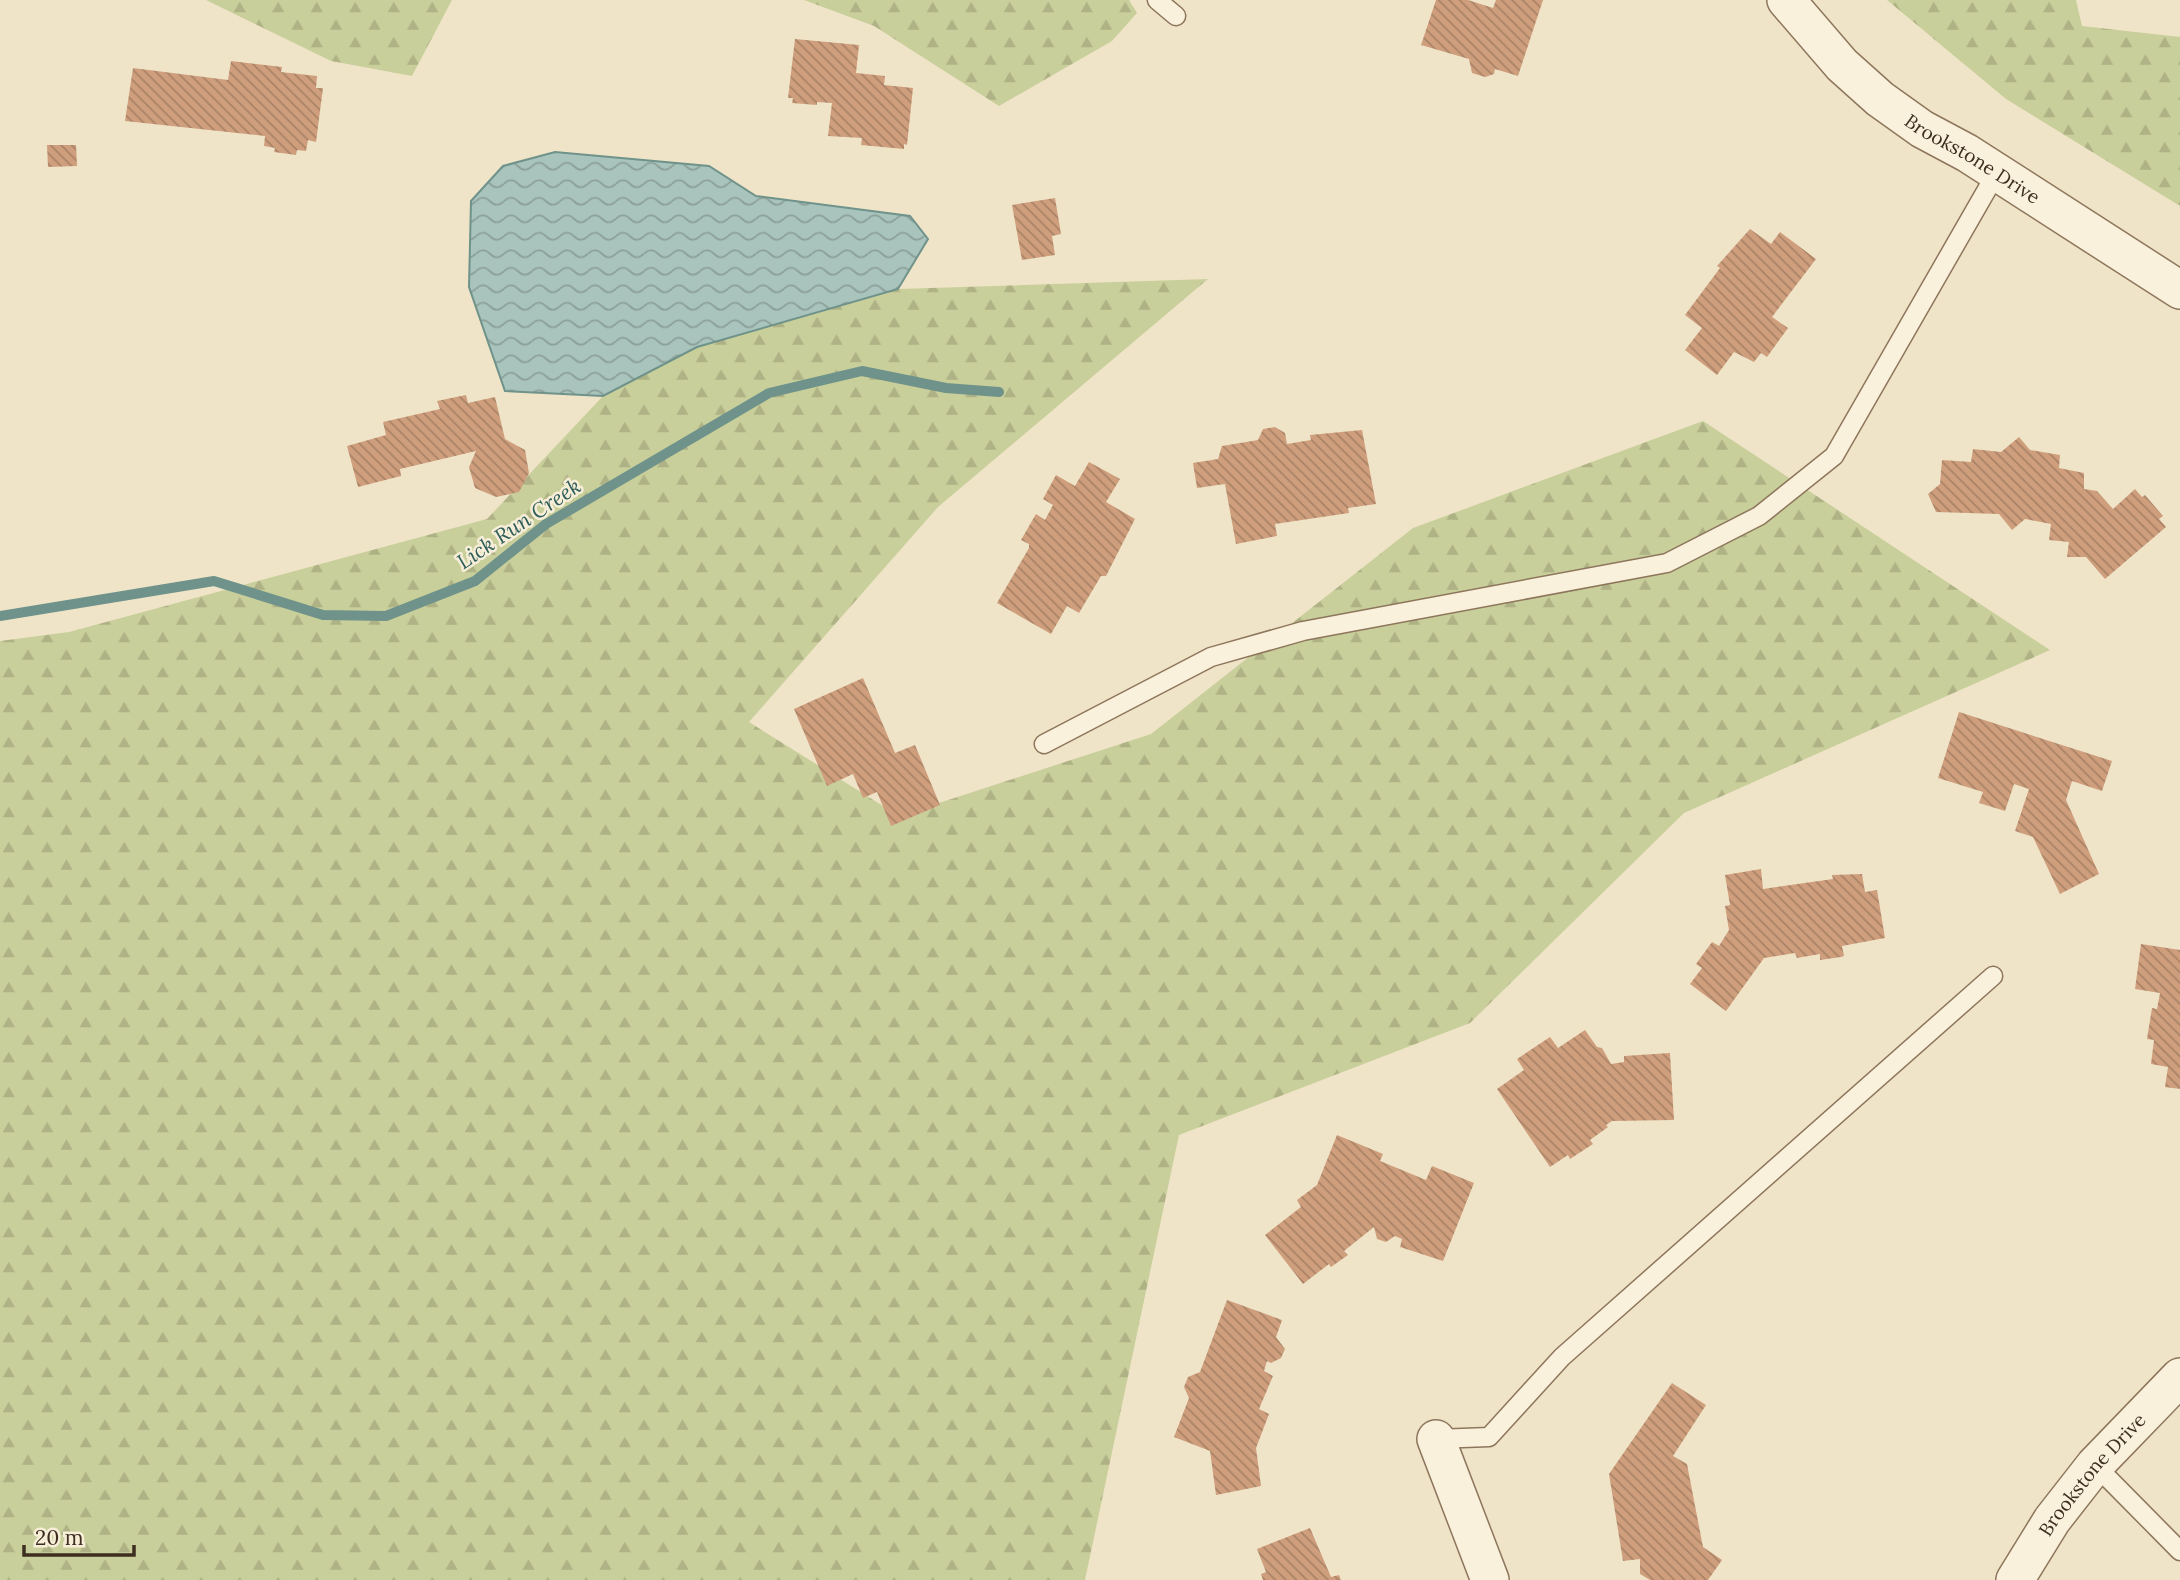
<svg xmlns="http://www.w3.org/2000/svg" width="2180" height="1580" viewBox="0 0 2180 1580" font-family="Lora,serif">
<defs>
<pattern id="forest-firs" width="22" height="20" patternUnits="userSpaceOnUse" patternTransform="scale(1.75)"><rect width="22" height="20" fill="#c9cf9b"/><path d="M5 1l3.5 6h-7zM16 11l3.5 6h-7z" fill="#aeb285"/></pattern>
<pattern id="water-waves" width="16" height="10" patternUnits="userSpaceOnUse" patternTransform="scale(1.75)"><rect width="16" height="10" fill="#a9c4bc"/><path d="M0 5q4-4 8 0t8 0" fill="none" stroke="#8ba098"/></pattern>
<pattern id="building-back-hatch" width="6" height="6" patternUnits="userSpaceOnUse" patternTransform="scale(1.75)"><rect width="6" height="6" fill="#cf9f7d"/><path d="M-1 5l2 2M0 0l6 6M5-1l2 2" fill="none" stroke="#a98266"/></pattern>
</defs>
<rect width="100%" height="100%" fill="#f0e4c8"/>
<g fill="url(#forest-firs)">
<polygon points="206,0 452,0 412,76 331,61"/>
<polygon points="804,0 1129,0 1137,13 1112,41 999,106 874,26"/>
<polygon points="1887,0 2076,0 2082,26 2180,37 2180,206 2006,99"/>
<polygon points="1208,279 938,507 749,722 899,816 1151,734 1413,528 1703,421 2050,650 1684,813 1470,1023 1179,1135 1085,1580 0,1580 0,641 69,632 487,519 603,396 697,347 898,289"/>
</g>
<polygon fill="url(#water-waves)" stroke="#6f938a" stroke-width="2" points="555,152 709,166 756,196 910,216 928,239 898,289 697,347 603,396 505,391 469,287 471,201 503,166"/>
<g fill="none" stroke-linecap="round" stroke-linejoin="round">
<polyline stroke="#6f938a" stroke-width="10" points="0,616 214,581 323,615 386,616 475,581 546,524 769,393 862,371 946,388 999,392"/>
</g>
<g fill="url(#building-back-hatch)">
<polygon points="1436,0 1468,0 1493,8 1496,0 1543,0 1518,76 1495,69 1494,74 1485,77 1472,73 1469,59 1421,45"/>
<polygon points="795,39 859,45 856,73 885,76 884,85 913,88 907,145 904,144 904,149 861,145 862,138 828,136 832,103 817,102 817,105 792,103 793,98 788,98"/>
<polygon points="231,61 282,67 281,72 317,76 316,88 323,88 316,142 308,140 306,151 297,150 296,155 274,152 275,148 264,146 265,136 125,121 133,68 228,80"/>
<polygon points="47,145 76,145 77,166 48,167"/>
<polygon points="1055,198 1061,234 1052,236 1055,255 1022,260 1012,205"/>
<polygon points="1750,229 1771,244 1780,232 1816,259 1772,317 1788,328 1767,357 1761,353 1754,362 1734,352 1717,375 1685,350 1702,328 1685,315 1720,268 1717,266"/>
<polygon points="466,395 468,403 495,397 505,439 525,450 529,473 519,492 496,497 475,488 469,467 476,451 400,469 401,476 358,487 347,446 386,435 383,422 440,409 437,401"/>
<polygon points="1275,427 1285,433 1287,444 1311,440 1310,435 1362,430 1376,504 1348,508 1349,513 1275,524 1277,536 1236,544 1225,484 1197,488 1193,463 1218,459 1222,446 1258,440 1263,429"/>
<polygon points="2019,437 2030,450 2060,455 2059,468 2084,473 2084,489 2097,491 2113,509 2135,489 2142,497 2145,495 2163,516 2159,519 2166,527 2105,579 2086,557 2067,557 2069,542 2049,540 2051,524 2025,519 2012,530 1999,514 1936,512 1928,494 1940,484 1942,460 1971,462 1973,449 2001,452"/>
<polygon points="1089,462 1120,479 1106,502 1135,519 1106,576 1101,576 1079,613 1067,606 1051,634 997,603 1029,548 1029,544 1021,540 1036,514 1045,520 1053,505 1043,499 1056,475 1075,486"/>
<polygon points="863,678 895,753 915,745 940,805 891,826 877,792 863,798 853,774 827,786 794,709"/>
<polygon points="1959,712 2112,761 2102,791 2072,781 2066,800 2099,874 2060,894 2033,837 2015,831 2029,789 2014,784 2005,811 1979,803 1983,792 1938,778"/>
<polygon points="1761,869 1763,889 1833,879 1832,875 1862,874 1865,892 1877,890 1885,938 1842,946 1844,956 1841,957 1820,960 1820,954 1797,958 1795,953 1764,958 1726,1011 1690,984 1702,968 1696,964 1712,942 1719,946 1729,930 1725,906 1730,905 1725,875"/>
<polygon points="2141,944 2180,950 2180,1089 2165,1087 2168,1067 2151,1064 2154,1040 2147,1039 2152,1008 2157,1009 2160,993 2135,989"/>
<polygon points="1585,1030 1597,1047 1602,1048 1611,1064 1624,1062 1624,1056 1670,1053 1674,1120 1612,1121 1606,1125 1608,1127 1590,1140 1593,1144 1570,1159 1568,1155 1550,1167 1497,1089 1524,1070 1517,1059 1550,1037 1558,1048"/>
<polygon points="1337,1135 1383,1154 1380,1161 1426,1180 1432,1166 1474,1183 1443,1261 1400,1247 1402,1239 1395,1236 1386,1242 1377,1239 1374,1227 1344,1251 1348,1255 1331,1267 1329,1264 1303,1284 1265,1235 1301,1207 1297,1200 1317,1185"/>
<polygon points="1227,1300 1282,1320 1276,1337 1285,1349 1281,1358 1271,1363 1267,1361 1264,1371 1273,1376 1259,1409 1269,1414 1256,1448 1261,1486 1216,1495 1210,1451 1174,1437 1189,1398 1184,1387 1188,1377 1200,1372"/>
<polygon points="1672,1383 1706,1405 1673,1456 1687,1464 1703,1547 1722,1560 1708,1580 1650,1580 1640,1574 1640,1559 1623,1561 1609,1474"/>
<polygon points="1310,1528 1331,1577 1339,1575 1341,1580 1263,1580 1261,1574 1266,1572 1257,1549"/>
</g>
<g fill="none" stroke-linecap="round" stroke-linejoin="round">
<g stroke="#8d765c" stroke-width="21">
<g id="lane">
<polyline points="1157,0 1176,16"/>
<polyline points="1044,744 1211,657 1303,631 1667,563 1759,516 1834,456 1997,172"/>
<polyline points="1436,1439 1489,1437 1562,1357 1993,976"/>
<polyline points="2095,1465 2180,1551"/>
</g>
</g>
<g stroke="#8d765c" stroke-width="40">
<g id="street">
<path id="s1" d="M 1786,0 L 1842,65 L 1880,99 L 1922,129 L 1967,153 L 2180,290"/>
<polyline points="1436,1439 1490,1580"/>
<path id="s2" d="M 2015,1580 L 2052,1520 L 2095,1465 L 2180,1377"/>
</g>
</g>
<use href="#lane" stroke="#faf1dc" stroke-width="18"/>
<use href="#street" stroke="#faf1dc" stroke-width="37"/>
</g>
<g text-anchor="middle" stroke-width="5" stroke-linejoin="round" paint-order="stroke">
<g font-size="19" fill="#3d2e20" stroke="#f7eed8">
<text dy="7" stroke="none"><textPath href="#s1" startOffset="247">Brookstone Drive</textPath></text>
<text dy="7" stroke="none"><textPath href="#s2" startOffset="131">Brookstone Drive</textPath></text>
</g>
<g font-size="21" font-style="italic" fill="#2f5d5a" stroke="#f7eed8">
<text transform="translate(519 524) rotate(-34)" y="7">Lick Run Creek</text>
</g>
</g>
<path d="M24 1545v10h110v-10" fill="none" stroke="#3d2e20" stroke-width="3.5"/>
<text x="35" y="1545" font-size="21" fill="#3d2e20" stroke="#f7eed8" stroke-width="5" paint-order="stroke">20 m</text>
</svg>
